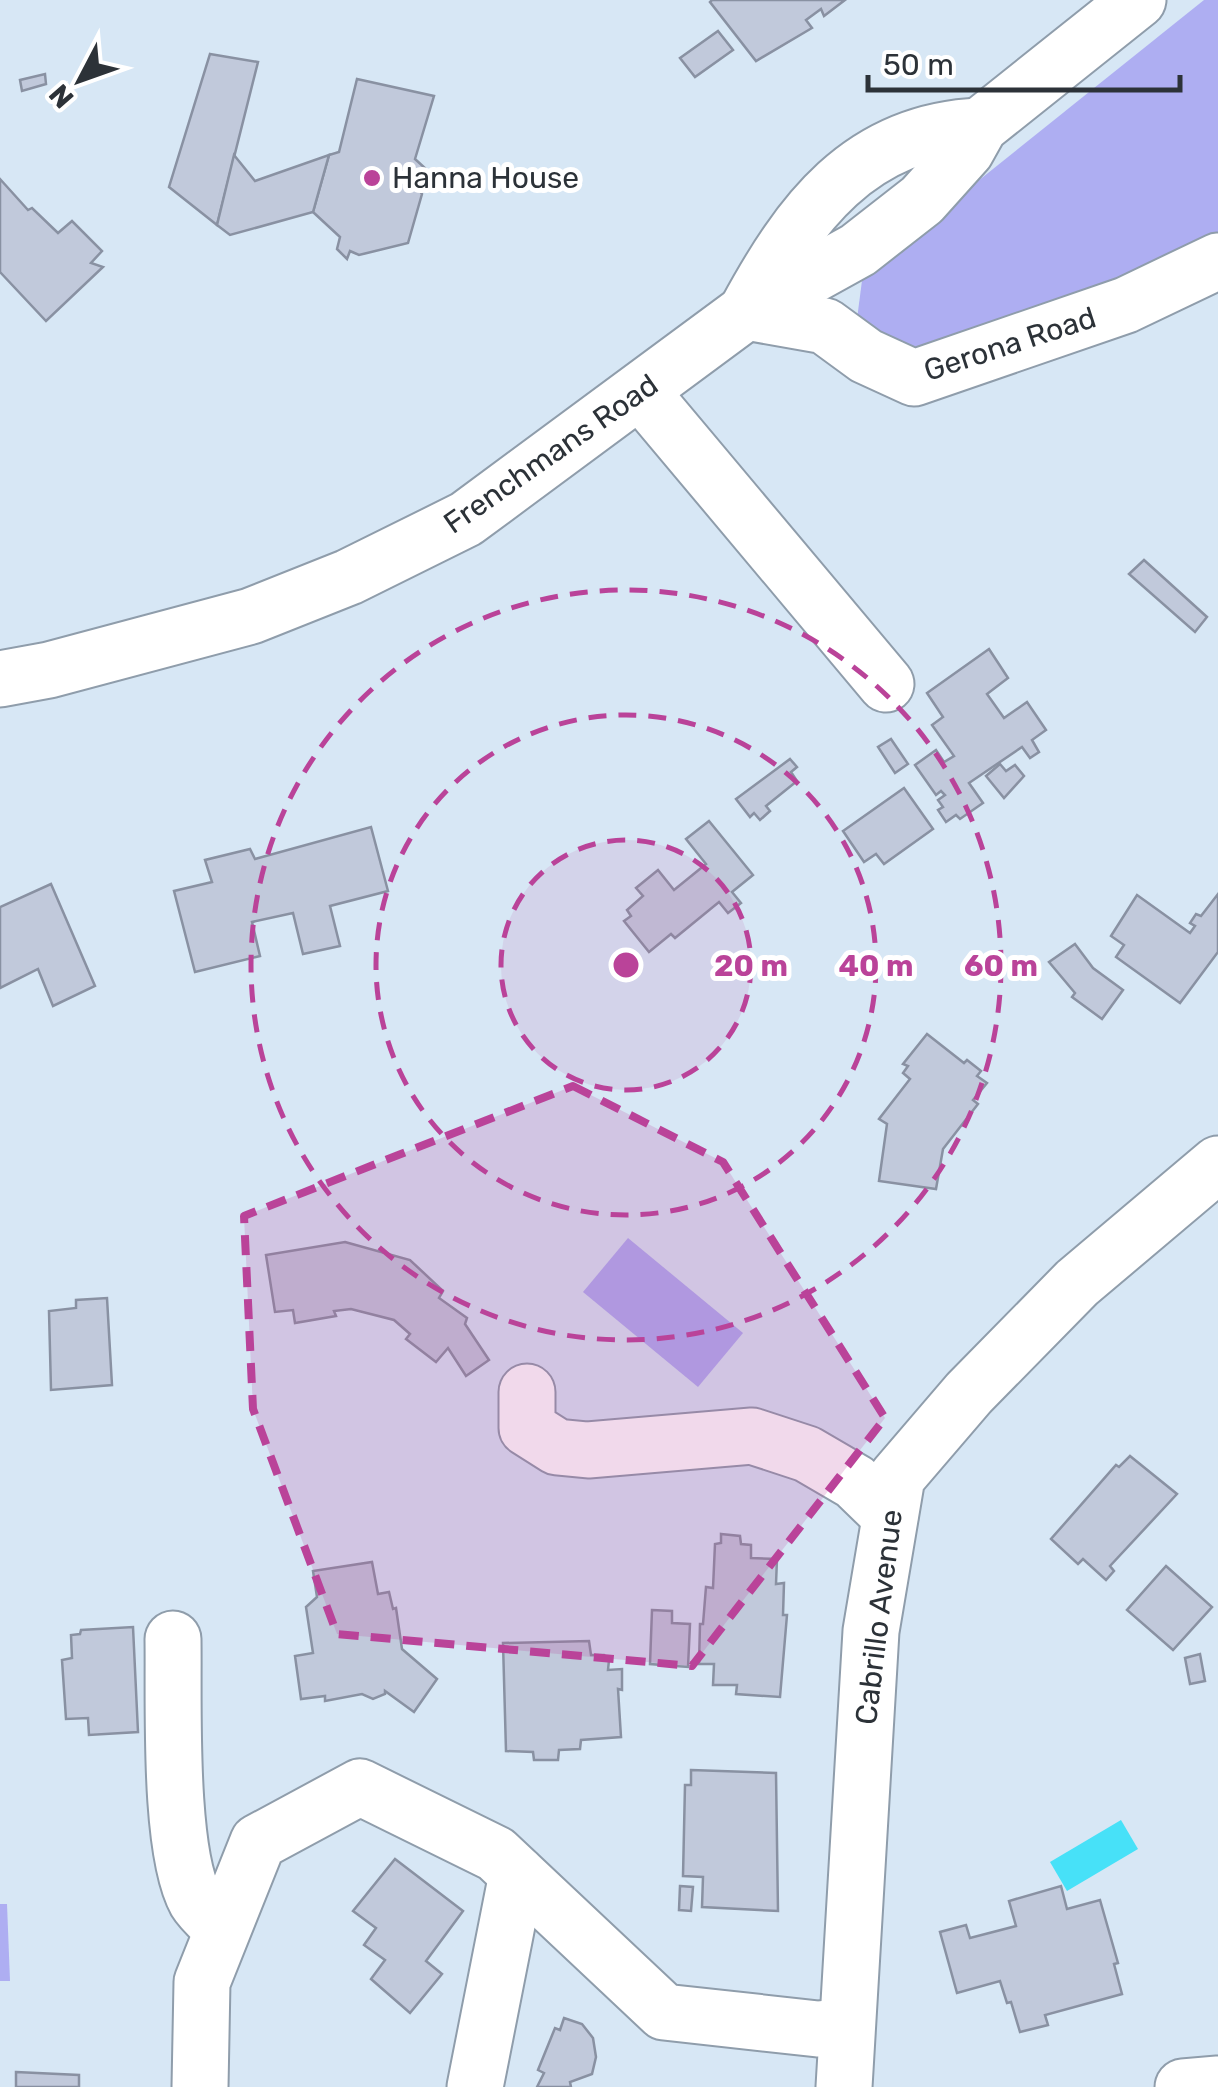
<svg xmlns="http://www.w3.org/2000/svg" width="1218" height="2087" viewBox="0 0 1218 2087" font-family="Rubik,sans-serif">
<rect width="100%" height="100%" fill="#d7e7f5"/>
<g fill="#aeaef2">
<polygon points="1204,0 1218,0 1218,245 1121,292 894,355 857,319 863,273"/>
<polygon points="628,1238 743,1333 698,1387 583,1292"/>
<polygon points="0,1904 7,1904 10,1981 0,1981"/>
</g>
<polygon fill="#47e1f8" points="1121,1820 1138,1849 1067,1891 1050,1862"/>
<g fill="#c1c9db" stroke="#8991a2" stroke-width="2.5">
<polygon points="712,0 845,0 824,16 821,9 806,20 812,28 756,61 710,2"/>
<polygon points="718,31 733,50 695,77 680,58"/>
<polygon points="210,54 258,62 217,225 169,187"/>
<polygon points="45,74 46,84 22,91 20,80"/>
<polygon points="357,79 434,96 415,159 425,168 418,188 422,194 408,243 359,255 350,251 347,259 337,249 340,237 313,212 329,155 339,152"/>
<polygon points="234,155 255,181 329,155 313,212 230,235 217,225"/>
<polygon points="0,179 28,210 32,208 58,233 72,221 102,251 91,263 103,267 46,321 0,272"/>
<polygon points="1144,560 1207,617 1195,632 1129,574"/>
<polygon points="989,649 1008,678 987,694 1004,718 1027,702 1046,730 1032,740 1039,752 1030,758 1022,747 969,783 983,803 960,819 956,815 946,822 938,810 943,807 938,800 945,795 941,791 936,795 915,765 936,750 944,762 954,756 932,725 943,717 927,693"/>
<polygon points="891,739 908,764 895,773 878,747"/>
<polygon points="790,759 797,767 791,772 797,781 766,806 770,811 760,820 754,813 750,817 736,799"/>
<polygon points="1000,764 1006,771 1015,765 1024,776 1004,798 986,776"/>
<polygon points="904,788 933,829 884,864 876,854 864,862 843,831"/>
<polygon points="709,821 753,875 732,892 741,903 728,913 719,902 675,938 671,934 649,952 624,921 631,916 627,910 643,896 636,888 658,870 674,890 706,864 686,839"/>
<polygon points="371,827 388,891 330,906 340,946 303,954 293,913 252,922 260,956 195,972 174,891 212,882 205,860 250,849 255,859"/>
<polygon points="51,884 95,986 53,1006 38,969 0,988 0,907"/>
<polygon points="1218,894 1218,952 1180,1003 1116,957 1124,945 1111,936 1137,895 1190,933 1195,926 1190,923 1196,914 1201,916"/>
<polygon points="1075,944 1093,968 1123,990 1102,1019 1072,997 1075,993 1049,962"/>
<polygon points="927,1034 964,1063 967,1060 981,1071 977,1076 987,1083 973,1100 978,1104 943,1149 936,1189 879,1181 887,1124 879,1119 910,1079 903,1073 908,1066 903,1064"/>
<polygon points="345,1242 410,1260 443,1291 439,1298 467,1318 465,1324 489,1360 466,1376 448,1348 436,1362 406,1339 410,1334 394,1320 351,1309 334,1311 336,1316 295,1323 293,1310 275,1312 266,1255"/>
<polygon points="107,1298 112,1385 51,1390 49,1311 76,1308 76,1300"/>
<polygon points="1130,1456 1177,1494 1110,1566 1114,1571 1106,1580 1083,1559 1078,1564 1051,1539 1116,1465 1119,1467"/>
<polygon points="721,1534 740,1536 741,1544 751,1545 751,1558 777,1559 776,1584 784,1583 783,1615 787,1615 780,1697 736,1694 737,1685 713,1685 714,1664 699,1664 700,1624 703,1624 706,1587 713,1588 715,1544 721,1543"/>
<polygon points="372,1562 378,1594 389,1592 393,1609 396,1608 402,1649 437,1679 414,1712 385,1691 385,1694 373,1699 362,1694 325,1701 325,1696 301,1699 295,1656 313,1653 306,1607 317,1597 313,1571"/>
<polygon points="1166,1566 1212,1607 1173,1650 1127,1610"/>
<polygon points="652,1610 672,1611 672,1623 690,1624 688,1667 650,1664"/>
<polygon points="133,1627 138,1732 89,1735 88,1718 66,1719 62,1660 72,1658 71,1635 80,1634 81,1630"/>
<polygon points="589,1641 591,1655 604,1655 609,1660 608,1670 622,1669 622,1690 618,1689 621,1737 581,1740 580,1749 559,1750 558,1760 534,1760 533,1752 506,1751 503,1643"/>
<polygon points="1200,1654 1205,1681 1190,1684 1185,1658"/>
<polygon points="691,1770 776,1773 778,1911 702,1907 703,1877 683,1876 685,1785 691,1785"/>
<polygon points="395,1859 463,1911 426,1961 442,1974 410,2013 371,1979 385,1960 364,1945 376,1928 353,1911"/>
<polygon points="680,1886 693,1887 691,1911 679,1910"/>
<polygon points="1061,1886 1067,1909 1100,1900 1118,1963 1114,1964 1122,1994 1045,2015 1048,2025 1020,2032 1011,2002 1007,2003 1000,1981 957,1993 940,1932 966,1925 970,1938 1016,1926 1009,1901"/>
<polygon points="564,2018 582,2024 593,2038 596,2057 592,2074 570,2082 571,2087 537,2087 544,2073 538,2070 555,2028 560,2030"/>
<polygon points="16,2072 79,2075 79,2087 16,2087"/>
</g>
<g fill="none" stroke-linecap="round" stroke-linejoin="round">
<g stroke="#8f9dab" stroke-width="59">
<g id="minor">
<polyline points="746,312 825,326 866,356 914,378 1126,305 1218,261"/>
<path d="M 746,312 C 799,214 859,131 980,126"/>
<polyline points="641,392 886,684"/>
<polyline points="0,679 49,670 251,616 349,577 466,519 746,312 858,250 922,200 966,151 980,126 1138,0"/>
<polyline points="527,1392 527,1428 557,1447 588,1450 752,1436 807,1454 855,1482 890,1516"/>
<path d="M 173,1639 C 174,1700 168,1851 196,1901 C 202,1911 214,1921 222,1929"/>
<polyline points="200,2087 202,1982 258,1842 360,1787 496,1854 664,2012 818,2029 846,2026"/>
<polyline points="475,2087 517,1874"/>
<polyline points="844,2087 871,1631 897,1477 969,1393 1077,1283 1218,1164"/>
<polyline points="1183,2087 1218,2084"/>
</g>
</g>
<use href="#minor" stroke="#fff" stroke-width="55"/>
</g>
<path fill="#ba4399" fill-opacity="0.2" stroke="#ba4399" stroke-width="8" stroke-dasharray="20 12" stroke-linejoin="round" d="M 573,1086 L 723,1162 L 885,1418 L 692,1666 L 337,1634 L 253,1409 L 244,1216 Z"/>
<circle cx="626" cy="965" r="125" fill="#ba4399" fill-opacity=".12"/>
<g fill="none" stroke="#ba4399" stroke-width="5" stroke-dasharray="18 12">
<circle cx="626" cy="965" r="125"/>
<circle cx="626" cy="965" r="250"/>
<circle cx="626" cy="965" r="375"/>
</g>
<circle fill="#ba4399" stroke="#fff" stroke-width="4" cx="372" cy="178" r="10"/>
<g text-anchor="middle" stroke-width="10" stroke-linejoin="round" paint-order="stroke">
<g font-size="30" fill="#2c3238" stroke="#fff" text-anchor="start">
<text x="392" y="188">Hanna House</text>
</g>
<g font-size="30" fill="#2c3238" stroke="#fff">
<text transform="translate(1010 344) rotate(-18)" y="10">Gerona Road</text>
<text transform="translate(551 454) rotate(-35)" y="10">Frenchmans Road</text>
<text transform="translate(879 1617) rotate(-83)" y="10">Cabrillo Avenue</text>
</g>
</g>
<circle cx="626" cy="965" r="15" fill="#ba4399" stroke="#fff" stroke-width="5"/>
<g font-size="30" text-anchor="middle" font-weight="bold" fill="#ba4399" stroke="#fff" stroke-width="10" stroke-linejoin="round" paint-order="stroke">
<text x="751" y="976">20 m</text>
<text x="876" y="976">40 m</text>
<text x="1001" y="976">60 m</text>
</g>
<g transform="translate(80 80) rotate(229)" stroke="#ffffff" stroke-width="8" paint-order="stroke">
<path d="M0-8L18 38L0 25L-18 38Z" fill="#2c3238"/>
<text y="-15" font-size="28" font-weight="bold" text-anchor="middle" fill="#2c3238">N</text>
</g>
<path d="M868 75v15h312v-15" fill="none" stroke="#2c3238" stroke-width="5"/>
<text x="883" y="75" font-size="30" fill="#2c3238" stroke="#ffffff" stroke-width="8" paint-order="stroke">50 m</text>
</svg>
